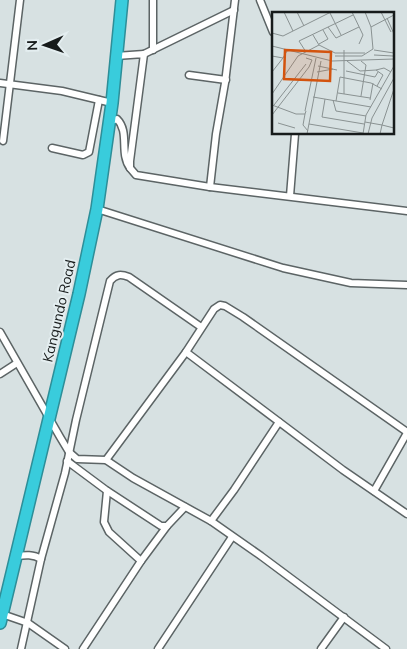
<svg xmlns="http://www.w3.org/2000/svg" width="407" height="649" viewBox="0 0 407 649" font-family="Mulish,sans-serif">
<rect width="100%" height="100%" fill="#d7e1e2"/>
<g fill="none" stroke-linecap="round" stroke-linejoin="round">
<g stroke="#5c6465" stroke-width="9">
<g id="street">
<polyline points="260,0 273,32"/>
<polyline points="153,50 153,0"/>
<polyline points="144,54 234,10"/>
<polyline points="116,56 144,54 130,161 130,168 136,175 210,187 407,211"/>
<polyline points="189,75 226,80"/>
<polyline points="0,83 62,91 112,103"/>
<path d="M 109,122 L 117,119 C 130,132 119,153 130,168"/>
<polyline points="3,141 20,0"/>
<polyline points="52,148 83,155 89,152 99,100"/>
<polyline points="210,187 216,134 225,83 235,0"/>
<polyline points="290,196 295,134"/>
<polyline points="97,209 283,268 351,283 407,285"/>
<polyline points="0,332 60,437 69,452 77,459 106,460 133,478 211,521 261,556 386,649"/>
<polyline points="186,352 343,470 407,514"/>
<polyline points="0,374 17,363"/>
<polyline points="106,460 186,352 214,309 220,305 225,306 243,317 407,432"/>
<polyline points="67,461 106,490 161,526 167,526 185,507"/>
<polyline points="107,491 104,522 109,532 141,561"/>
<polyline points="374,491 407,433"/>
<polyline points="211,521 234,490 279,422"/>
<path d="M 16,556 C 25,555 33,554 41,559"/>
<polyline points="2,614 28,623 65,649"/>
<path d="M 21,649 L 41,559 L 65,473 L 76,420 L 110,281 C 116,274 121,274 129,277 L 201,327"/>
<polyline points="83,649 141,561 167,526"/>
<polyline points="158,649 232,537"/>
<polyline points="321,649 344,617"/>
</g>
</g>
<g stroke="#2d8e98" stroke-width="14">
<polyline id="highway" points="0,623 79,294 97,209 112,103 122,0"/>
</g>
<use href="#street" stroke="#fff" stroke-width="6"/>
<use href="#highway" stroke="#39ccdc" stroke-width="11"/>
</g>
<g text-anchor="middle" stroke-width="4" stroke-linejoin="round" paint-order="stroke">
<g font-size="14" fill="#171b1b" stroke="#e4eef0">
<text transform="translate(59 311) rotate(-77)" y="5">Kangundo Road</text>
</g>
</g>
<g transform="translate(272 12)">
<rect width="122" height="122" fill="#d7e1e2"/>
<path fill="none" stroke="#8a9292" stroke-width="1" d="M 12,0 L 21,19M 25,0 L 32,14M 80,0 L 91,23 L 87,32M 93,0 L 99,15 L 122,3M 109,0 L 119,20M 58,1 L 69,23M 115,6 L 122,22M 56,15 L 64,26 L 87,15M 0,21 L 11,24 L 59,0M 47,32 L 56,27 L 51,18M 47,33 L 63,41M 0,34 L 60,49 L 122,47M 102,38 L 122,41M 34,40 L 27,29 L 81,3M 63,41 L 93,41M 102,43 L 121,44M 0,44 L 11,46 L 15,39M 63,44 L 90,44 L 101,37 L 99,15M 75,49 L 88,59 L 104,58 L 111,63 L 105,74M 46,54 L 65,58M 104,58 L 112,56 L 119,60M 74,59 L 103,65 L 106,60M 0,60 L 11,46M 45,60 L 61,57M 66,81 L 98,86M 0,82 L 26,44 L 47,33 L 41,23M 72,82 L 72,38M 89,84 L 94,53 L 89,49M 41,85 L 99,95M 53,87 L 50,105 L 92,112M 61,88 L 64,99 L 94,104M 98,88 L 101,71M 64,89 L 68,65 L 99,71 L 110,77M 0,93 L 24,102 L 33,102 L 34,99M 2,93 L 34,52M 33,99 L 44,46M 33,102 L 31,113 L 36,119M 0,103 L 37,55 L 40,48 L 34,46M 93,110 L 110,113 L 122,77M 6,111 L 23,116M 37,112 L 91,121M 35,122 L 49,49M 91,122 L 94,103 L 122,54M 96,122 L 100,106 L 122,66M 108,122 L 110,113 L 122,116"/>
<path fill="#d3530e" fill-opacity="0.15" stroke="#d3530e" stroke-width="2.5" d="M 13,38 L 59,40 L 58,69 L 12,67 Z"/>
<rect width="122" height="122" fill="none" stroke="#171b1b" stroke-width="2.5"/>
</g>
<g transform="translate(45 45) rotate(268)" stroke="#e4eef0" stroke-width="4" paint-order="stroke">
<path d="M0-4L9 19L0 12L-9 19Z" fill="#171b1b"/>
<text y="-8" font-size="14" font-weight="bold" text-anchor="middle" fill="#171b1b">N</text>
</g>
</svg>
